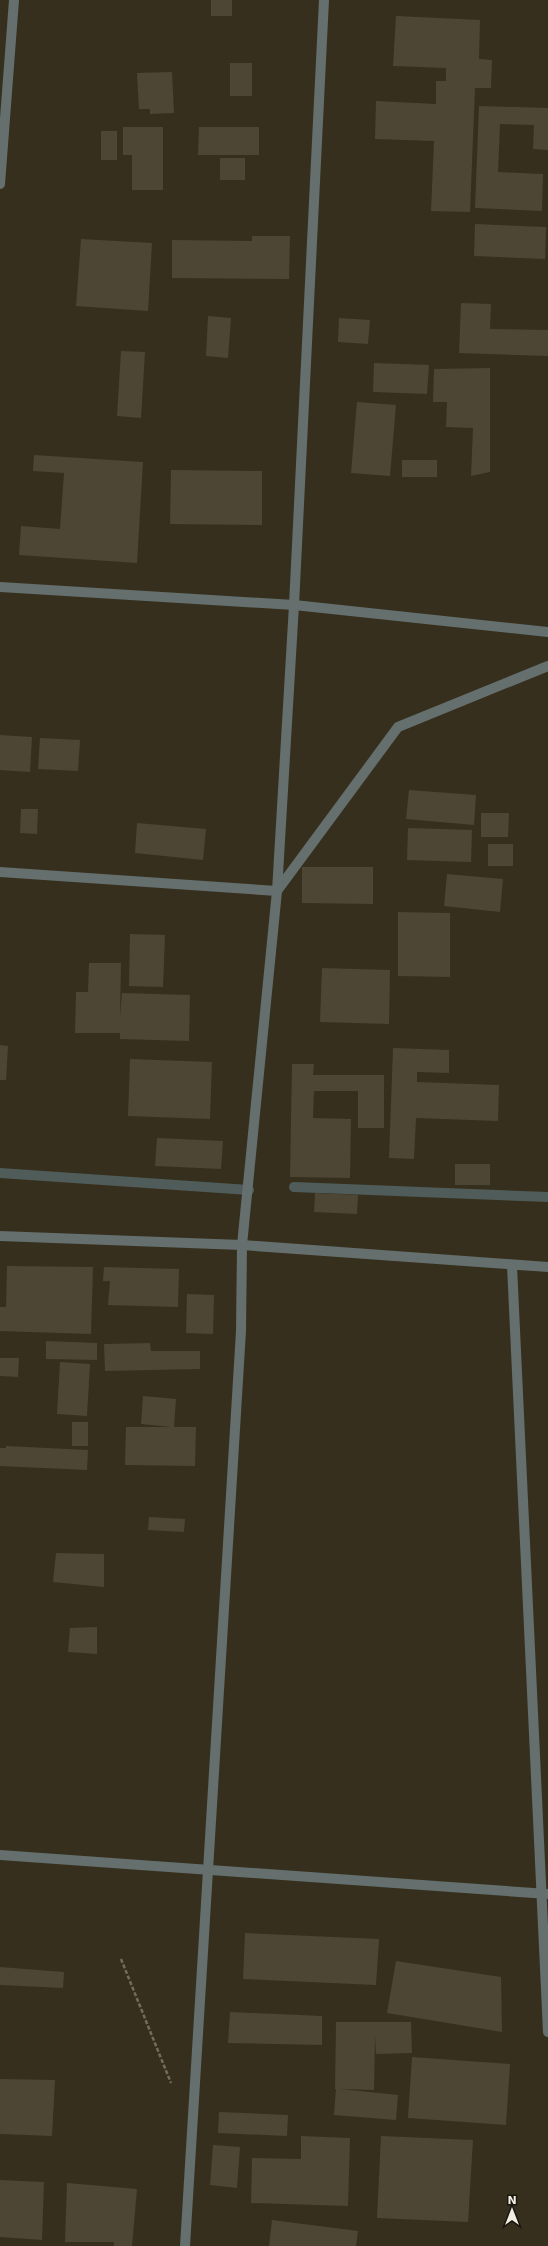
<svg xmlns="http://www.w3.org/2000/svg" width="548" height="2246" viewBox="0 0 548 2246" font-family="'DejaVu Sans',sans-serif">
<rect width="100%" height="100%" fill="#362f1d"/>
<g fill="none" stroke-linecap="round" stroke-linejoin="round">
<g stroke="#4f5c59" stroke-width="10">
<polyline points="0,1173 249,1190"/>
<polyline points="294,1187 548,1197"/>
</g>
</g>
<g fill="#4d4634">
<rect x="211" y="0" width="21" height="16"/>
<polygon points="396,16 480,20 479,59 492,60 491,88 475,88 470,212 431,211 434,141 375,139 376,101 436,104 436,81 446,81 446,68 393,66"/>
<rect x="230" y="63" width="22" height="33"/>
<polygon points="172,72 174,113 150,114 150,109 139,109 137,73"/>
<polygon points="479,106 548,108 548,150 533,149 534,125 500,124 498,172 543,174 542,211 475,208"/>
<polygon points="123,127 163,127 163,190 132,190 132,155 123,155"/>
<polygon points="199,127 259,127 259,155 198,155"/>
<rect x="101" y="131" width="16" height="29"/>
<rect x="220" y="158" width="25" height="22"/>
<polygon points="475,224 546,227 545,259 474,256"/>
<polygon points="252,236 290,236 289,279 172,278 172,240 252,241"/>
<polygon points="81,239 152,243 148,311 76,306"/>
<polygon points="461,303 491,304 490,329 548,330 548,356 459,353"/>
<polygon points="208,316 231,318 228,358 206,356"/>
<polygon points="339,318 370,320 368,344 338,342"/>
<polygon points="121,351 145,352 141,418 117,416"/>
<polygon points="374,363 429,365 427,394 373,392"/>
<polygon points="490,368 490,472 471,476 473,428 446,427 447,402 433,402 434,369"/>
<polygon points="357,402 396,405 390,476 351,473"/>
<polygon points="34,455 143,462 137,563 19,555 21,526 60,529 64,473 33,471"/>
<rect x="402" y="460" width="35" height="17"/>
<polygon points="171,470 262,471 262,525 170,524"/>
<polygon points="0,735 32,737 30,772 0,770"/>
<polygon points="40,738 80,740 78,771 38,769"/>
<polygon points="409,790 476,795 474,825 406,819"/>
<polygon points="21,809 38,809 37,834 20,833"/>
<polygon points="481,813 509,813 508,837 481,837"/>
<polygon points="137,823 206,829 203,860 135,853"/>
<polygon points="408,828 472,830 471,862 407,860"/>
<rect x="488" y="844" width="25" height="22"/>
<polygon points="302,867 373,867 373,904 302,903"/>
<polygon points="447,874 503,879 500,912 444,906"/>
<polygon points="398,912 450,913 450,977 398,976"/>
<polygon points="130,934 165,935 163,987 129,986"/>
<polygon points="89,963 121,963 120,1018 122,993 190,995 189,1041 120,1039 120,1033 75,1033 76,992 88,992"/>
<polygon points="322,968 390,970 389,1024 320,1022"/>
<polygon points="0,1045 8,1046 6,1080 0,1080"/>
<polygon points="393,1048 449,1050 449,1073 417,1072 417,1082 499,1085 498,1121 416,1118 414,1159 389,1158"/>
<polygon points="130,1059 212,1062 210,1119 128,1116"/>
<polygon points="292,1064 314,1064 313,1075 384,1075 384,1128 358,1128 358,1091 314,1091 313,1118 351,1119 350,1178 290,1177"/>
<polygon points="157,1138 223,1141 221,1169 155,1166"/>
<rect x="455" y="1164" width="35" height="21"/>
<polygon points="315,1193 358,1195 357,1214 314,1212"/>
<polygon points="7,1266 93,1267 91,1334 0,1331 0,1307 6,1307"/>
<polygon points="104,1267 179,1269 178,1307 108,1305 110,1281 103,1281"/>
<polygon points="187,1294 214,1295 213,1334 186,1333"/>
<polygon points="46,1341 97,1343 97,1360 46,1359"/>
<polygon points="150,1343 151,1351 200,1351 200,1369 105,1371 104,1344"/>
<polygon points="0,1358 19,1358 18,1377 0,1376"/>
<polygon points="60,1362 90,1364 87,1416 57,1414"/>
<polygon points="143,1396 176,1399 174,1427 196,1427 195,1466 125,1465 126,1427 171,1427 141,1424"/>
<rect x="72" y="1422" width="16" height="24"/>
<polygon points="6,1446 88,1450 87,1470 0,1466 0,1448 6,1448"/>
<polygon points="149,1517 185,1519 184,1532 148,1530"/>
<polygon points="56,1553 104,1554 104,1587 53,1582"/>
<polygon points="97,1627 97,1654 68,1652 70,1628"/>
<polygon points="245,1933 379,1939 376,1985 243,1979"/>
<polygon points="396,1961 501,1977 502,2032 387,2013"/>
<polygon points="0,1967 64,1972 63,1988 0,1985"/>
<polygon points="230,2012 322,2016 322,2045 228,2043"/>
<polygon points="336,2022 411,2022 412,2053 376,2054 375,2036 374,2090 340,2089 398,2095 396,2120 334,2115 336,2089 335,2089"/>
<polygon points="412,2057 510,2064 506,2125 408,2118"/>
<polygon points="0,2079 55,2080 52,2136 0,2134"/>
<polygon points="219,2112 288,2115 287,2136 218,2133"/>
<polygon points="301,2136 350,2138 348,2206 251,2203 252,2158 301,2159"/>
<polygon points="381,2136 473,2140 468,2222 377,2218"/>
<polygon points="213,2145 240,2147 237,2188 210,2185"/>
<polygon points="0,2180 44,2182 42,2240 0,2237"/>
<polygon points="67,2183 137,2189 132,2246 114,2246 114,2242 65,2242"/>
<polygon points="272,2220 358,2231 356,2246 269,2246"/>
</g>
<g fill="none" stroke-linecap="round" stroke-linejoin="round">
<polyline stroke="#726c5c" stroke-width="2.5" stroke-dasharray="4 2" stroke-linecap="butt" points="121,1959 171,2083"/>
<g stroke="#646f6e" stroke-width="10">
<polyline points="0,184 14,0"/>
<polyline points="0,587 294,605 548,632"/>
<polyline points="0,872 277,891 398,727 548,666"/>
<polyline points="0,1236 242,1245 548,1267"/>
<polyline points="512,1266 548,2032"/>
<polyline points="0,1855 548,1894"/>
<polyline points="185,2246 241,1331 242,1245 277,891 294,605 324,0"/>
</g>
</g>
<g transform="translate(512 2210)" stroke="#1a1710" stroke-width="3" paint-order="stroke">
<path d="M0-3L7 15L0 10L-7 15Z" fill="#f2eee3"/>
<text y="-6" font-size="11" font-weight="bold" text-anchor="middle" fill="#f2eee3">N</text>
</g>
</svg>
